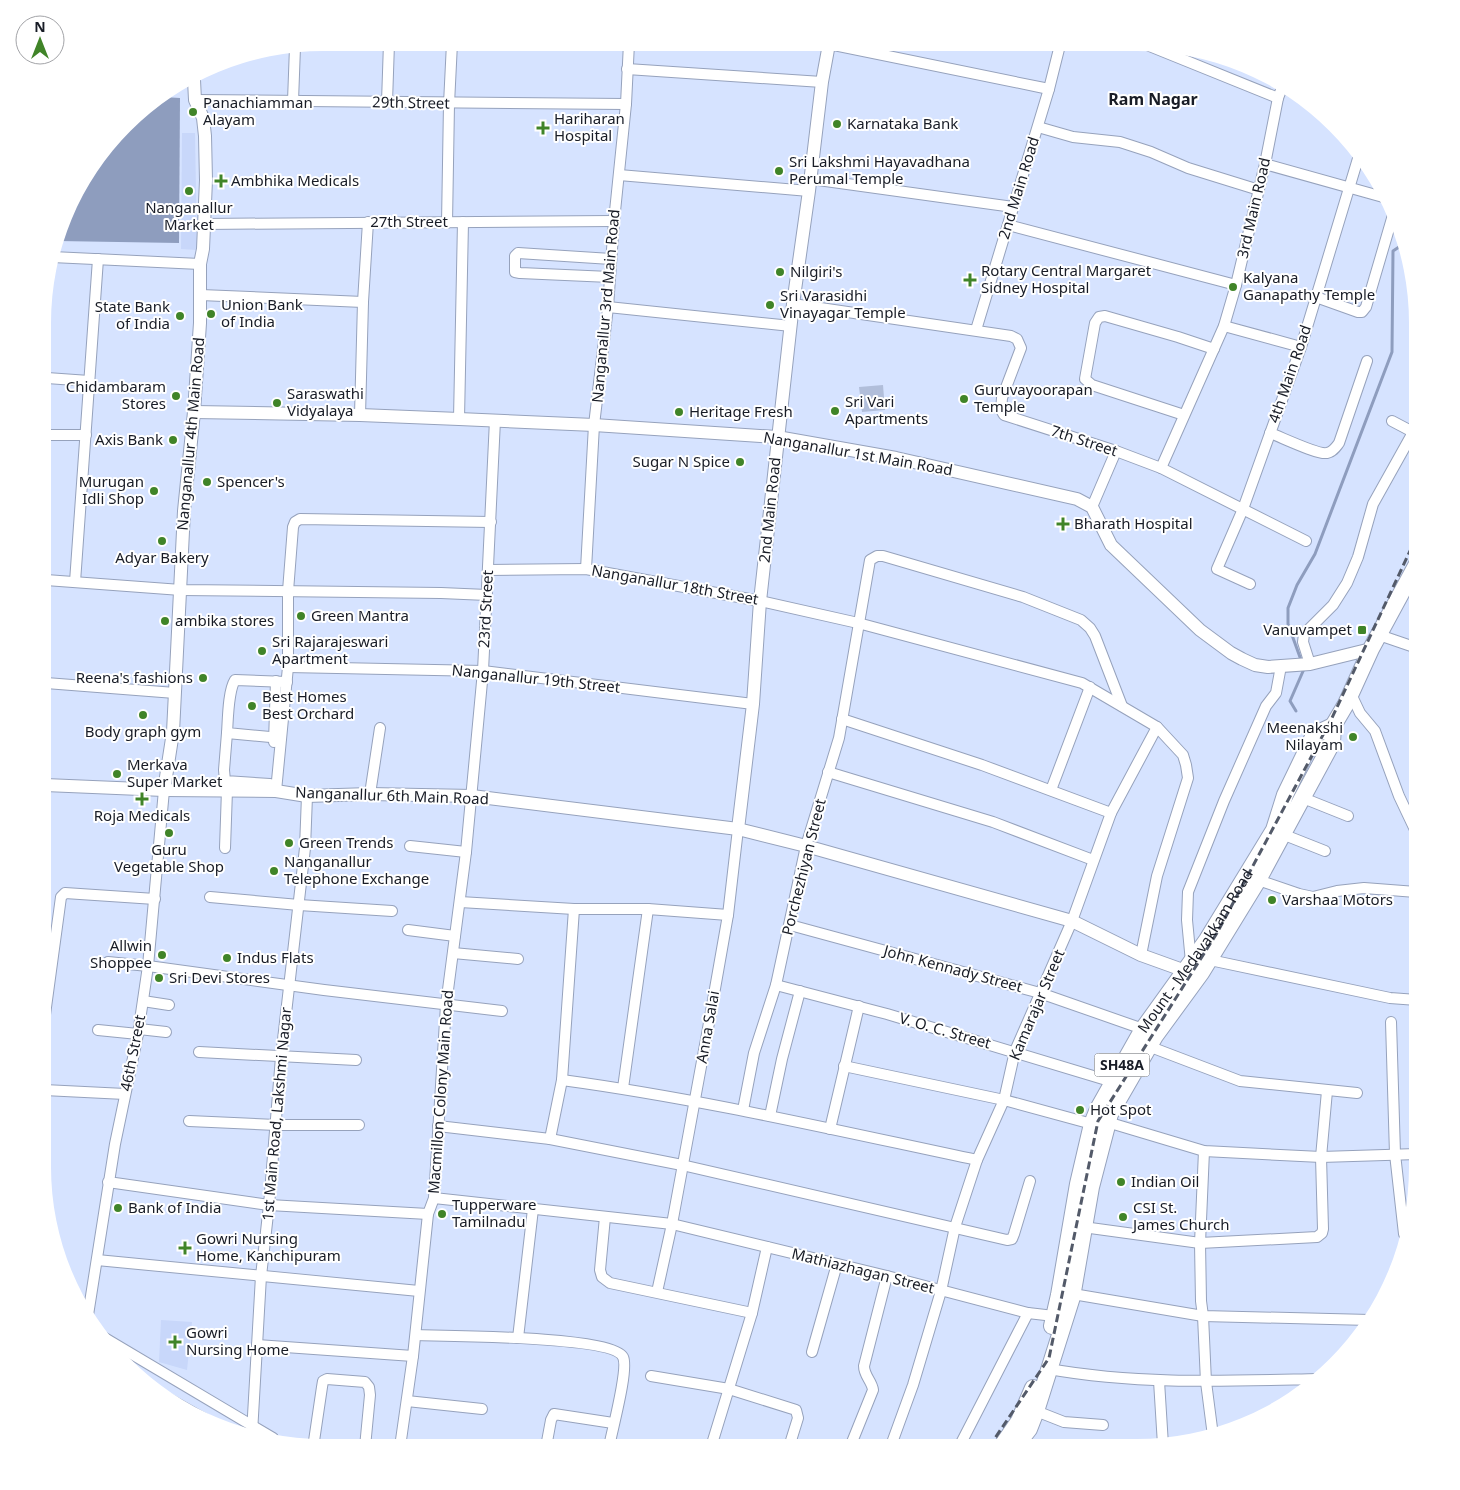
<svg xmlns="http://www.w3.org/2000/svg" width="1460" height="1490" viewBox="0 0 1460 1490" font-family="'Noto Sans',sans-serif">
<rect width="100%" height="100%" fill="#d6e3ff"/>
<g fill="#c8d7fa">
<polygon points="182,133 195,133 197,250 181,249"/>
<polygon points="161,1320 192,1322 187,1370 159,1362"/>
</g>
<polygon fill="#b1beda" points="883,385 885,410 862,412 859,387"/>
<polygon fill="#8e9dbe" points="163,97 180,98 179,243 58,241 80,182 138,112"/>
<g fill="none" stroke-linecap="round" stroke-linejoin="round">
<g stroke="#8e9dbe" stroke-width="3">
<polyline points="1301,660 1288,624 1288,608 1297,585 1315,554 1392,352 1393,251 1405,243"/>
<polyline points="1296,711 1290,701 1304,669"/>
</g>
<g stroke="#96a2bc" stroke-width="12">
<g id="minor">
<polyline points="829,44 1049,89"/>
<polyline points="1147,45 1278,98"/>
<polyline points="627,69 822,82"/>
<polyline points="195,100 626,104"/>
<polyline points="293,101 295,47"/>
<polyline points="387,102 389,43"/>
<polyline points="1038,127 1073,137 1120,142 1151,152 1188,168 1259,190"/>
<polyline points="1265,164 1383,197"/>
<polyline points="619,175 809,191"/>
<polyline points="811,179 1013,207"/>
<polyline points="447,223 449,104 452,43"/>
<polyline points="204,224 614,221"/>
<polyline points="1008,225 1236,285"/>
<polyline points="52,257 200,264"/>
<polyline points="610,277 520,273 515,272 515,256 518,253 611,259"/>
<polyline points="201,295 363,302"/>
<polyline points="1316,297 1358,312 1362,312 1366,307 1393,215"/>
<polyline points="793,304 1011,336 1017,339 1021,348 1002,398 1001,410 1004,415 1116,451 1161,468 1306,541"/>
<polyline points="608,307 791,326"/>
<polyline points="1224,326 1301,347"/>
<polyline points="976,330 1049,89 1060,45"/>
<polyline points="47,378 89,381"/>
<polyline points="360,415 363,302 368,222"/>
<polyline points="1184,415 1092,385 1085,379 1095,323 1099,317 1105,316 1178,337 1214,349"/>
<polyline points="459,419 463,222"/>
<path d="M 1270,433 C 1281,437 1318,455 1327,453 C 1333,452 1336,447 1339,443 L 1367,361"/>
<polyline points="47,435 86,435"/>
<polyline points="1161,468 1224,326 1236,285 1265,164 1278,98 1283,85"/>
<polyline points="1092,507 1116,451"/>
<polyline points="586,569 594,425 608,307 614,221 626,104 629,43"/>
<polyline points="488,570 586,569 760,601 858,623 1082,683 1157,727 1183,755 1186,765 1188,778 1157,876 1141,955"/>
<polyline points="46,580 181,590 441,593 487,595"/>
<polyline points="75,582 98,259"/>
<polyline points="1250,584 1217,569 1243,509 1301,347 1360,152"/>
<polyline points="1379,635 1417,648"/>
<polyline points="1310,664 1303,642 1304,634 1333,605 1347,583 1358,557 1373,504 1411,436 1411,431 1392,421"/>
<polyline points="288,667 483,671 753,704"/>
<polyline points="46,683 175,693"/>
<polyline points="1351,694 1360,713 1375,731 1399,796 1417,834"/>
<polyline points="842,719 982,765 1111,813"/>
<polyline points="227,733 224,770 225,781 270,784"/>
<path d="M 281,738 L 227,733 C 228,719 228,691 235,680 L 287,682"/>
<polyline points="274,742 276,681"/>
<polyline points="828,772 993,822 1093,860"/>
<polyline points="1051,790 1090,687"/>
<polyline points="276,791 288,667 288,591 293,527 295,522 300,519 491,522"/>
<polyline points="370,794 380,728"/>
<polyline points="1303,798 1348,816"/>
<polyline points="1282,834 1325,851"/>
<polyline points="410,846 466,852"/>
<polyline points="225,848 227,790"/>
<polyline points="1258,880 1299,894 1313,897 1337,891 1364,888 1416,892"/>
<polyline points="210,897 299,905 392,911"/>
<polyline points="460,902 574,909 648,909 728,915"/>
<polyline points="790,925 1040,993 1143,1029"/>
<polyline points="408,930 455,936"/>
<polyline points="453,953 518,959"/>
<polyline points="1210,960 1390,998 1417,1000"/>
<polyline points="108,962 148,966 324,990 502,1011"/>
<polyline points="1191,962 1187,920 1188,892 1224,801 1266,706 1276,693 1281,666"/>
<polyline points="776,985 887,1014 1113,1082"/>
<polyline points="143,1001 169,1005"/>
<polyline points="44,1022 61,897 65,893 155,899"/>
<polyline points="1391,1022 1395,1154 1404,1234"/>
<polyline points="139,1029 166,1032"/>
<polyline points="98,1030 138,1034"/>
<polyline points="1148,1046 1240,1081 1357,1093"/>
<polyline points="199,1052 356,1060"/>
<polyline points="844,1066 1004,1100 1092,1124"/>
<path d="M 562,1080 C 702,1099 839,1131 977,1160"/>
<polyline points="623,1088 648,909"/>
<polyline points="44,1090 125,1094"/>
<polyline points="743,1110 754,1053 776,985 806,846 839,738 870,560 877,556 883,556 1023,597 1081,620 1090,628 1095,636 1122,706"/>
<polyline points="770,1116 782,1059 800,991"/>
<polyline points="189,1121 276,1125 359,1125"/>
<polyline points="1107,1122 1204,1151 1321,1157 1417,1154"/>
<polyline points="438,1126 550,1139 682,1165 1007,1240 1012,1239 1014,1234 1030,1181"/>
<polyline points="830,1129 859,1006"/>
<polyline points="550,1139 562,1080 574,909"/>
<polyline points="1204,1151 1200,1243 1201,1301 1203,1316 1206,1382 1213,1436"/>
<polyline points="108,1182 269,1205 428,1214"/>
<polyline points="434,1198 672,1224 887,1276 1028,1313 1054,1316 1058,1314"/>
<polyline points="605,1217 600,1270 602,1277 610,1283 752,1313"/>
<polyline points="1083,1227 1200,1243 1317,1237 1322,1233 1323,1229 1321,1157 1327,1091"/>
<polyline points="97,1260 419,1291"/>
<polyline points="657,1292 672,1224 707,1034 728,915 738,829"/>
<polyline points="1073,1294 1203,1316 1370,1320"/>
<polyline points="88,1315 115,1144 138,1034 148,966 164,790"/>
<polyline points="98,1334 273,1438"/>
<path d="M 416,1335 C 444,1336 613,1336 623,1357 C 629,1369 612,1430 609,1447"/>
<polyline points="518,1338 533,1209"/>
<polyline points="257,1345 413,1356"/>
<polyline points="812,1352 837,1264"/>
<path d="M 1049,1369 C 1139,1385 1228,1381 1319,1379"/>
<polyline points="651,1376 729,1389 796,1410 798,1418 789,1447"/>
<polyline points="1159,1381 1163,1445"/>
<polyline points="169,1399 208,1421"/>
<polyline points="407,1401 482,1409"/>
<polyline points="1036,1411 1064,1422 1103,1425"/>
<polyline points="252,1433 261,1276 269,1205 281,1057 305,848 307,796"/>
<polyline points="893,1440 913,1385 941,1291 955,1227 977,1160 1004,1100 1015,1051 1072,921 1111,813 1157,727"/>
<polyline points="321,1447 316,1445 314,1441 322,1387 323,1381 327,1379 365,1382 369,1387 370,1395 365,1447"/>
<polyline points="400,1447 413,1356 428,1214 434,1198 446,1005 466,852 483,671 495,420"/>
<polyline points="546,1447 551,1420 554,1414 613,1423"/>
<polyline points="711,1447 752,1313 767,1247"/>
<path d="M 850,1447 L 873,1390 C 872,1381 864,1376 864,1366 L 887,1276"/>
<polyline points="959,1447 1028,1313"/>
</g>
</g>
<g stroke="#96a2bc" stroke-width="14">
<g id="tertiary">
<polyline points="194,412 360,415 459,419 594,425 777,437 896,458 1077,499 1092,507 1111,545 1200,630 1231,653 1242,659 1255,665 1268,667 1310,664 1371,649"/>
<polyline points="45,785 164,790 276,791 307,796 370,794 472,796 738,829 806,846 1072,921 1141,955 1191,973"/>
<polyline points="164,790 173,732 184,511 194,412 200,323 200,264 203,249 206,180 205,136 203,118 195,100 194,80"/>
<polyline points="738,829 753,704 760,601 793,304 809,191 822,82 829,44"/>
</g>
</g>
<g stroke="#96a2bc" stroke-width="18">
<g id="primary">
<path id="s1" d="M 1052,1326 L 1059,1295 L 1078,1184 L 1092,1124 L 1098,1109 L 1143,1029 L 1207,940 L 1274,830 L 1285,795 L 1314,735 L 1333,726"/>
<polyline points="1001,1447 1019,1421 1033,1388"/>
<polyline points="1015,1447 1029,1429 1036,1411 1072,1297 1091,1187 1110,1114 1155,1036 1201,973 1258,880 1332,743 1333,726 1346,704 1371,649 1417,564"/>
</g>
</g>
<use href="#minor" stroke="#fff" stroke-width="10"/>
<use href="#tertiary" stroke="#fff" stroke-width="12"/>
<use href="#primary" stroke="#fff" stroke-width="16"/>
<polyline stroke="#535a69" stroke-width="3" stroke-dasharray="8 4" stroke-linecap="butt" points="989,1447 1049,1358 1098,1121 1217,933 1331,720 1417,536"/>
</g>
<g fill="#408428" stroke="#fff" stroke-width="2">
<circle cx="193" cy="112" r="5"/>
<circle cx="837" cy="124" r="5"/>
<path d="M540.5 120.5h5v5h5v5h-5v5h-5v-5h-5v-5h5z"/>
<circle cx="779" cy="171" r="5"/>
<path d="M218.5 173.5h5v5h5v5h-5v5h-5v-5h-5v-5h5z"/>
<circle cx="189" cy="191" r="5"/>
<circle cx="780" cy="272" r="5"/>
<path d="M967.5 272.5h5v5h5v5h-5v5h-5v-5h-5v-5h5z"/>
<circle cx="1233" cy="287" r="5"/>
<circle cx="770" cy="305" r="5"/>
<circle cx="211" cy="314" r="5"/>
<circle cx="180" cy="316" r="5"/>
<circle cx="176" cy="396" r="5"/>
<circle cx="964" cy="399" r="5"/>
<circle cx="277" cy="403" r="5"/>
<circle cx="835" cy="411" r="5"/>
<circle cx="679" cy="412" r="5"/>
<circle cx="173" cy="440" r="5"/>
<circle cx="740" cy="462" r="5"/>
<circle cx="207" cy="482" r="5"/>
<circle cx="154" cy="491" r="5"/>
<path d="M1060.5 516.5h5v5h5v5h-5v5h-5v-5h-5v-5h5z"/>
<circle cx="162" cy="541" r="5"/>
<circle cx="301" cy="616" r="5"/>
<circle cx="165" cy="621" r="5"/>
<rect x="1357" y="625" width="10" height="10" rx="2.5"/>
<circle cx="262" cy="651" r="5"/>
<circle cx="203" cy="678" r="5"/>
<circle cx="252" cy="706" r="5"/>
<circle cx="143" cy="715" r="5"/>
<circle cx="1353" cy="737" r="5"/>
<circle cx="117" cy="774" r="5"/>
<path d="M139.5 791.5h5v5h5v5h-5v5h-5v-5h-5v-5h5z"/>
<circle cx="169" cy="833" r="5"/>
<circle cx="289" cy="843" r="5"/>
<circle cx="274" cy="871" r="5"/>
<circle cx="1272" cy="900" r="5"/>
<circle cx="162" cy="955" r="5"/>
<circle cx="227" cy="958" r="5"/>
<circle cx="159" cy="978" r="5"/>
<circle cx="1080" cy="1110" r="5"/>
<circle cx="1121" cy="1182" r="5"/>
<circle cx="118" cy="1208" r="5"/>
<circle cx="442" cy="1214" r="5"/>
<circle cx="1123" cy="1217" r="5"/>
<path d="M182.5 1240.5h5v5h5v5h-5v5h-5v-5h-5v-5h5z"/>
<path d="M172.5 1334.5h5v5h5v5h-5v5h-5v-5h-5v-5h5z"/>
</g>
<g text-anchor="middle" stroke-width="4" stroke-linejoin="round" paint-order="stroke">
<rect fill="#fff" stroke="#5d6067" stroke-width="1" x="1094.5" y="1053.5" width="55" height="23" rx="4"/>
<g font-size="14" font-weight="bold" fill="#181c26">
<text x="1122" y="1070">SH48A</text>
</g>
<g font-size="15" fill="#181c26" stroke="#fff" text-anchor="start">
<text x="203" y="108">Panachiamman<tspan x="203" dy="17">Alayam</tspan></text>
<text x="554" y="124">Hariharan<tspan x="554" dy="17">Hospital</tspan></text>
<text x="847" y="129">Karnataka Bank</text>
<text x="789" y="167">Sri Lakshmi Hayavadhana<tspan x="789" dy="17">Perumal Temple</tspan></text>
<text x="231" y="186">Ambhika Medicals</text>
<text x="189" y="213" text-anchor="middle">Nanganallur<tspan x="189" dy="17">Market</tspan></text>
<text x="981" y="276">Rotary Central Margaret<tspan x="981" dy="17">Sidney Hospital</tspan></text>
<text x="790" y="277">Nilgiri's</text>
<text x="1243" y="283">Kalyana<tspan x="1243" dy="17">Ganapathy Temple</tspan></text>
<text x="780" y="301">Sri Varasidhi<tspan x="780" dy="17">Vinayagar Temple</tspan></text>
<text x="221" y="310">Union Bank<tspan x="221" dy="17">of India</tspan></text>
<text x="170" y="312" text-anchor="end">State Bank<tspan x="170" dy="17">of India</tspan></text>
<text x="166" y="392" text-anchor="end">Chidambaram<tspan x="166" dy="17">Stores</tspan></text>
<text x="974" y="395">Guruvayoorapan<tspan x="974" dy="17">Temple</tspan></text>
<text x="287" y="399">Saraswathi<tspan x="287" dy="17">Vidyalaya</tspan></text>
<text x="845" y="407">Sri Vari<tspan x="845" dy="17">Apartments</tspan></text>
<text x="689" y="417">Heritage Fresh</text>
<text x="163" y="445" text-anchor="end">Axis Bank</text>
<text x="730" y="467" text-anchor="end">Sugar N Spice</text>
<text x="144" y="487" text-anchor="end">Murugan<tspan x="144" dy="17">Idli Shop</tspan></text>
<text x="217" y="487">Spencer's</text>
<text x="1074" y="529">Bharath Hospital</text>
<text x="162" y="563" text-anchor="middle">Adyar Bakery</text>
<text x="311" y="621">Green Mantra</text>
<text x="175" y="626">ambika stores</text>
<text x="1352" y="635" text-anchor="end">Vanuvampet</text>
<text x="272" y="647">Sri Rajarajeswari<tspan x="272" dy="17">Apartment</tspan></text>
<text x="193" y="683" text-anchor="end">Reena's fashions</text>
<text x="262" y="702">Best Homes<tspan x="262" dy="17">Best Orchard</tspan></text>
<text x="1343" y="733" text-anchor="end">Meenakshi<tspan x="1343" dy="17">Nilayam</tspan></text>
<text x="143" y="737" text-anchor="middle">Body graph gym</text>
<text x="127" y="770">Merkava<tspan x="127" dy="17">Super Market</tspan></text>
<text x="142" y="821" text-anchor="middle">Roja Medicals</text>
<text x="299" y="848">Green Trends</text>
<text x="169" y="855" text-anchor="middle">Guru<tspan x="169" dy="17">Vegetable Shop</tspan></text>
<text x="284" y="867">Nanganallur<tspan x="284" dy="17">Telephone Exchange</tspan></text>
<text x="1282" y="905">Varshaa Motors</text>
<text x="152" y="951" text-anchor="end">Allwin<tspan x="152" dy="17">Shoppee</tspan></text>
<text x="237" y="963">Indus Flats</text>
<text x="169" y="983">Sri Devi Stores</text>
<text x="1090" y="1115">Hot Spot</text>
<text x="1131" y="1187">Indian Oil</text>
<text x="452" y="1210">Tupperware<tspan x="452" dy="17">Tamilnadu</tspan></text>
<text x="128" y="1213">Bank of India</text>
<text x="1133" y="1213">CSI St.<tspan x="1133" dy="17">James Church</tspan></text>
<text x="196" y="1244">Gowri Nursing<tspan x="196" dy="17">Home, Kanchipuram</tspan></text>
<text x="186" y="1338">Gowri<tspan x="186" dy="17">Nursing Home</tspan></text>
</g>
<g font-size="15" fill="#181c26" stroke="#fff">
<text transform="translate(411 103) rotate(1)" y="5">29th Street</text>
<text transform="translate(1019 188) rotate(-73)" y="5">2nd Main Road</text>
<text transform="translate(1254 208) rotate(-77)" y="5">3rd Main Road</text>
<text x="409" y="227">27th Street</text>
<text transform="translate(606 306) rotate(-85)" y="5">Nanganallur 3rd Main Road</text>
<text transform="translate(1290 374) rotate(-71)" y="5">4th Main Road</text>
<text transform="translate(191 434) rotate(-85)" y="5">Nanganallur 4th Main Road</text>
<text transform="translate(1084 441) rotate(18)" y="5">7th Street</text>
<text transform="translate(858 454) rotate(10)" y="5">Nanganallur 1st Main Road</text>
<text transform="translate(770 510) rotate(-84)" y="5">2nd Main Road</text>
<text transform="translate(675 585) rotate(10)" y="5">Nanganallur 18th Street</text>
<text transform="translate(486 609) rotate(-87)" y="5">23rd Street</text>
<text transform="translate(536 679) rotate(6)" y="5">Nanganallur 19th Street</text>
<text transform="translate(392 796) rotate(2)" y="5">Nanganallur 6th Main Road</text>
<text transform="translate(804 867) rotate(-76)" y="5">Porchezhiyan Street</text>
<text dy="5" stroke="none"><textPath href="#s1" startOffset="408">Mount - Medavakkam Road</textPath></text>
<text transform="translate(953 969) rotate(15)" y="5">John Kennady Street</text>
<text transform="translate(1037 1005) rotate(-67)" y="5">Kamarajar Street</text>
<text transform="translate(708 1027) rotate(-80)" y="5">Anna Salai</text>
<text transform="translate(945 1031) rotate(16)" y="5">V. O. C. Street</text>
<text transform="translate(133 1053) rotate(-79)" y="5">46th Street</text>
<text transform="translate(441 1092) rotate(-86)" y="5">Macmillon Colony Main Road</text>
<text transform="translate(277 1114) rotate(-85)" y="5">1st Main Road, Lakshmi Nagar</text>
<text transform="translate(863 1271) rotate(14)" y="5">Mathiazhagan Street</text>
</g>
<g font-size="16" font-weight="bold" fill="#181c26" stroke="#fff">
<text x="1153" y="105">Ram Nagar</text>
</g>
</g>
<path d="M0 0H1460V1490H0ZM323 51H1137A272 272 0 0 1 1409 323V1167A272 272 0 0 1 1137 1439H323A272 272 0 0 1 51 1167V323A272 272 0 0 1 323 51Z" fill="#fff" fill-rule="evenodd"/>
<g transform="translate(40 40)"><circle r="24" fill="#ffffff" stroke="#a3a4a8"/>
<path d="M0-4L9 19L0 12L-9 19Z" fill="#408428"/>
<text y="-8" font-size="14" font-weight="bold" text-anchor="middle" fill="#181c26">N</text>
</g>
</svg>
